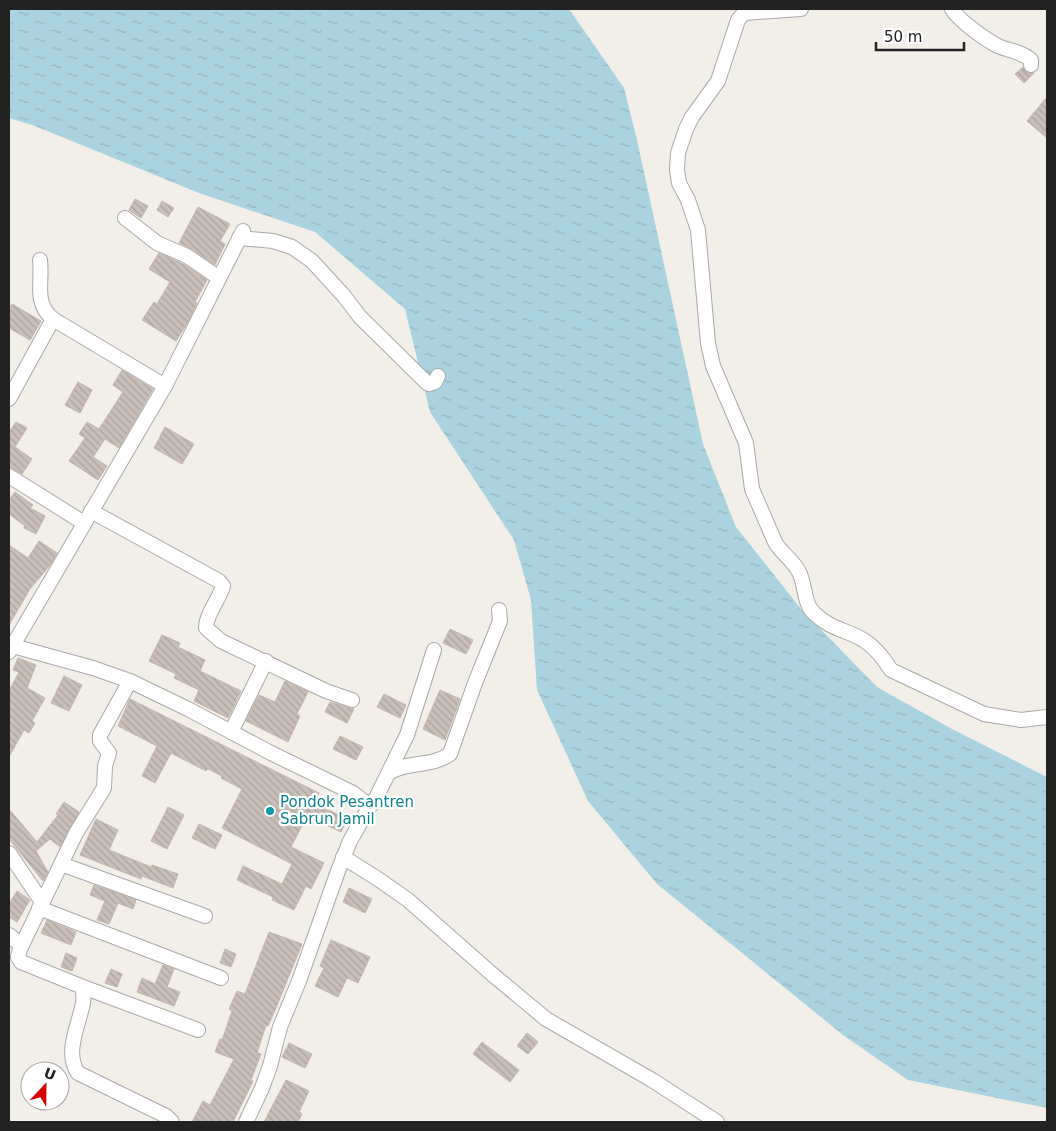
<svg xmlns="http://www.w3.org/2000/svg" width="1056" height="1131" viewBox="0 0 1056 1131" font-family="'DejaVu Sans',sans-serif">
<defs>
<pattern id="water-ripples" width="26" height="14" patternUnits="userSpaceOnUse" patternTransform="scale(1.25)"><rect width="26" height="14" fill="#aad3df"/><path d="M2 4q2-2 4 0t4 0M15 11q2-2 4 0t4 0" fill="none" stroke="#92b5bf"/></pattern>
<pattern id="building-back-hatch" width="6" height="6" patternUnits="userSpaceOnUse" patternTransform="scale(1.25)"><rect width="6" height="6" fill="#c7bfb8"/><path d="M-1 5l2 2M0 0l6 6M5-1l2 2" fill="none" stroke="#aba49e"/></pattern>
</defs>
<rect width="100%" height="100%" fill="#f2efe9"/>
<polygon fill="url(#water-ripples)" points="9,9 569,9 624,88 637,140 703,444 736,527 801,609 877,687 952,729 1047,777 1047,1108 908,1080 843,1035 657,884 588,801 537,690 531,600 514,540 430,412 405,309 315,232 199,193 35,126 9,118"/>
<g fill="url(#building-back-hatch)" stroke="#c4b6ab">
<polygon points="1023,67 1027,73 1034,73 1024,83 1015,74"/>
<polygon points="1047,97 1047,138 1027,121"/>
<polygon points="135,199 148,206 141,218 129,210"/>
<polygon points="162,201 174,208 168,217 157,210"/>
<polygon points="198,207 230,224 220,241 225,244 215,265 192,249 179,243"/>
<polygon points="159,253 183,264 207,280 195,302 197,303 188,322 176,341 142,320 154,302 157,304 170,282 149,269"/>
<polygon points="12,304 41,321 30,340 9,328 9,309"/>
<polygon points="122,370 153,389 119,448 105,439 93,457 107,466 98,480 69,461 85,438 79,434 87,422 99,429 123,392 113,385"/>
<polygon points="78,382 92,390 80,413 65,405"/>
<polygon points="16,422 27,428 15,447 32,459 22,474 9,467 9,432"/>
<polygon points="165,427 194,444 182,464 154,448"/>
<polygon points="15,492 33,505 30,508 45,516 36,534 24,528 25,526 9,514 9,500"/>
<polygon points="39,541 57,553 51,564 30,589 9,625 9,545 28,558"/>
<polygon points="450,629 473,640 466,654 443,643"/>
<polygon points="162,635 180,643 178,647 205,660 200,671 241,691 228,718 194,701 199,690 174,678 176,674 149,661"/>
<polygon points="18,658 36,665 27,688 45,698 32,721 35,723 29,733 24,730 9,757 9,691 19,672 13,670"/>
<polygon points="64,676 82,685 69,711 51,703"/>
<polygon points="285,681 308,692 297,714 300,716 288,742 246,721 259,695 275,702"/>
<polygon points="440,690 460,699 445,740 423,729"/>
<polygon points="384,694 406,705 400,718 377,707"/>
<polygon points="130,699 319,793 314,803 347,819 341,832 307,816 291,847 324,863 311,889 306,886 294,910 272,900 273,897 237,880 243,866 282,884 292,864 222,828 242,789 221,778 222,776 208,769 206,771 171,753 155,783 142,776 157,746 118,726"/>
<polygon points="330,702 354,709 347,723 325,712"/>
<polygon points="340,736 363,747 356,760 333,749"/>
<polygon points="64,802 79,812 60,847 50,839 36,851 48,872 43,881 9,839 9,809 37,842 58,815 56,814"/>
<polygon points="168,807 184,815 167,849 151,841"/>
<polygon points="96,819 118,830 109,850 151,867 152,865 178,874 173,888 142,876 141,879 80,855"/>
<polygon points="199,824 222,835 215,849 192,838"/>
<polygon points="94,885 136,900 133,909 118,903 109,924 97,920 105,901 90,895"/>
<polygon points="349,888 372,899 365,913 343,902"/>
<polygon points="17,891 30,900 17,922 9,917 9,904"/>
<polygon points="47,920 76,932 71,945 41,933"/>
<polygon points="269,932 302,944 276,1008 268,1026 266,1025 257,1053 261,1054 251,1080 253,1081 233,1122 192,1122 203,1101 210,1105 234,1059 215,1052 220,1039 222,1040 232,1011 229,1009 237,991 245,994"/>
<polygon points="331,940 370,957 358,983 347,978 338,997 315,986 324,968 320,966"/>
<polygon points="225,949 236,954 231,967 220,963"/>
<polygon points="66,953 77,958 72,971 61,967"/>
<polygon points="163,965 174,969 167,987 180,992 174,1006 137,992 142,978 155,984"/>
<polygon points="111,969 122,974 117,987 105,983"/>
<polygon points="527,1033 538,1042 528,1054 517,1046"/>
<polygon points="482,1042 519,1070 510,1082 473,1054"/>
<polygon points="289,1043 312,1054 305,1068 282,1057"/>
<polygon points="286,1080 309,1091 299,1112 302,1114 298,1122 264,1122"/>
</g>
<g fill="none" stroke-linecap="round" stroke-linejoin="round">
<g stroke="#a9a9a9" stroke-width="16">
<g id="minor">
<path d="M 801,9 L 744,13 L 738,20 L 718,81 L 692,117 L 686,129 L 678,153 L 677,170 L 679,183 L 688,200 L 698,230 L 708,343 L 713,366 L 746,443 L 752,489 L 775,542 C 781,553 793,560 799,572 C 806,585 803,604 815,614 C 831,630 849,630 865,641 C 876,648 884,659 891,670 L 984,714 L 1021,720 L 1047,717"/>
<path d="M 952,9 C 958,20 986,40 998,46 C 1009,51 1021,51 1031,60 L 1031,65"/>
<polyline points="125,218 157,243 187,256 219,278"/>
<polyline points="239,238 273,241 292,247 312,261 344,296 360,317 427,383 429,384 435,382 438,376"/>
<path d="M 40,260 C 43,283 33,302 53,319 L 165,386"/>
<polyline points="9,399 53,319"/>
<polyline points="9,476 84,523"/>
<path d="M 91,511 L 219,581 L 223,586 C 219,600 206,614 206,628 L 221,641 L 326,691 L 352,700"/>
<polyline points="9,645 93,668 130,681 188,709 271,753 353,793 366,803 368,809 350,841 338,871 299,981 280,1027 270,1066 262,1088 246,1122"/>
<polyline points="9,652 165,386 243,231"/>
<path d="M 130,681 L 100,735 L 100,741 L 109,753 L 105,766 L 104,788 L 76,833 L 20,949 L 18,957 L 21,962 L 83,987 C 83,993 84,998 83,1003 C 79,1025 64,1052 78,1073 L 166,1116 L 172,1122"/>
<polyline points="231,732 266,661"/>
<path d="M 390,772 C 409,761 432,767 450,754 L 475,683 L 500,621 L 499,610"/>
<polyline points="368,809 376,798 407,735 434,650"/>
<polyline points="9,853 42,902"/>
<polyline points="343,857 378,879 408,900 492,974 546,1019 652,1080 717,1122"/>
<polyline points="61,864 205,916"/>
<polyline points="39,908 221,978"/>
<polyline points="9,935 21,945"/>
<polyline points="83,987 198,1030"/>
</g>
</g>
<use href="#minor" stroke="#fff" stroke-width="14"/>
</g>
<circle fill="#0f9aa8" stroke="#fff" stroke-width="2" cx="270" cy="811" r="5"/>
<g text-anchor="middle" stroke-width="4.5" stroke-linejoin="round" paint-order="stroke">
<g font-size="15" fill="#0d838f" stroke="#fff" text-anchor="start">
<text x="280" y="807">Pondok Pesantren<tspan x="280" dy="17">Sabrun Jamil</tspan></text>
</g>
</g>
<rect width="1056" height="1131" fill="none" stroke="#222222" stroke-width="20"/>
<g transform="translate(45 1086) rotate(22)"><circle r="24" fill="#ffffff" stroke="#a7a7a7"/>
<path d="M0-4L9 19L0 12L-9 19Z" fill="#d40000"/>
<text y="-8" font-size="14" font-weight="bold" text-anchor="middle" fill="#222222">U</text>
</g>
<path d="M876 42v8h88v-8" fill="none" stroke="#222222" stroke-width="2.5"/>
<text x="884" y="42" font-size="15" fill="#222222" stroke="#ffffff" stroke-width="4" paint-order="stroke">50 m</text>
</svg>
